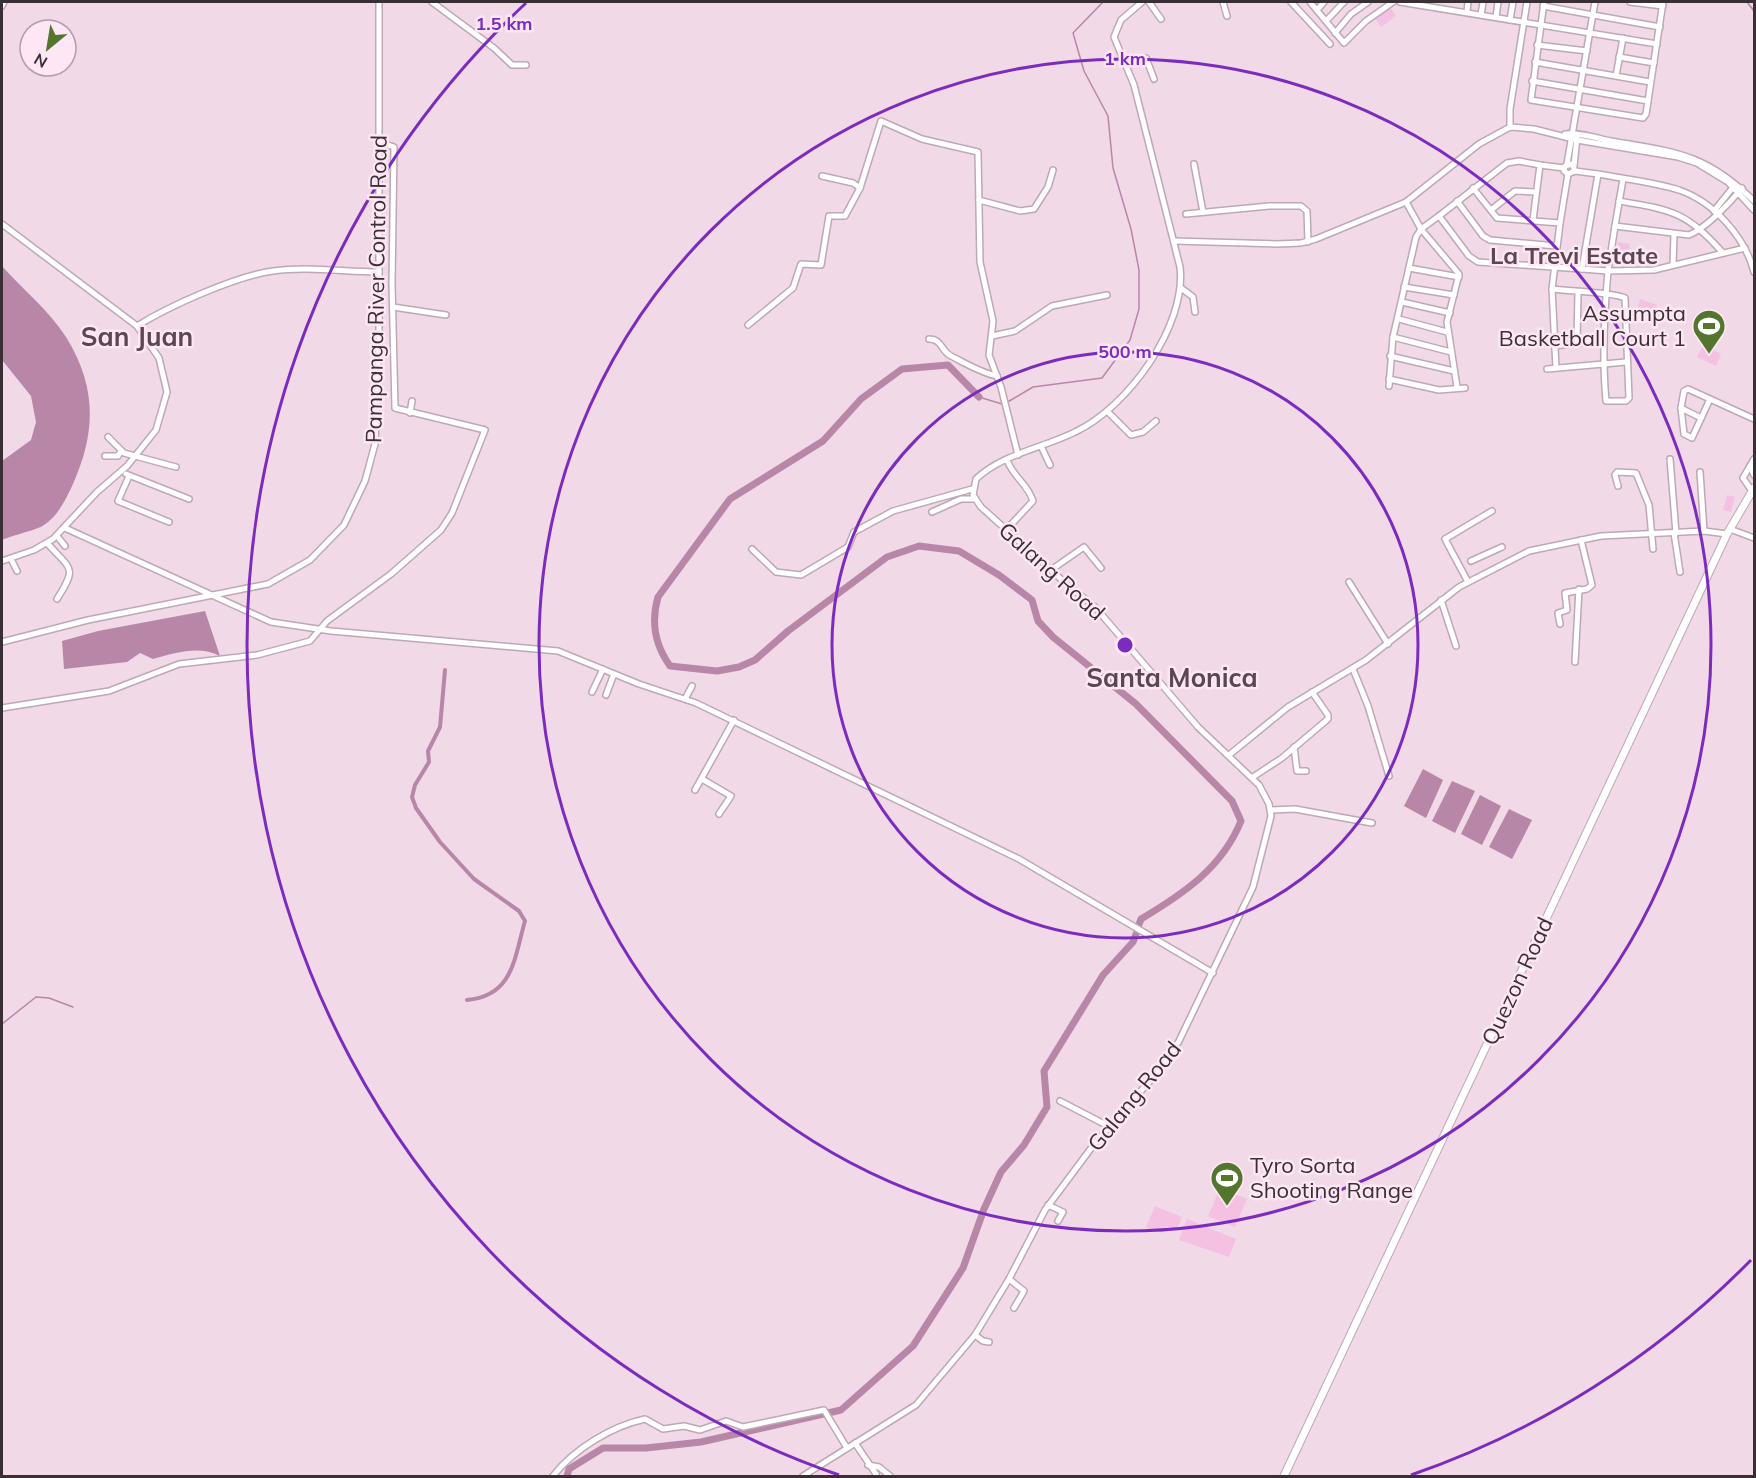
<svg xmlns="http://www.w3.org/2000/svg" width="1756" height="1478" viewBox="0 0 1756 1478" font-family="Mulish,sans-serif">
<rect width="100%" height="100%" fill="#f1d9e8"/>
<g fill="#f4c1e2">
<polygon points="1390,7 1396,16 1381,27 1375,18"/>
<polygon points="1618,242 1630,244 1627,264 1616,262"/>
<polygon points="1640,299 1657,305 1653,317 1637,312"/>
<polygon points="1703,345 1721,354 1716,366 1697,357"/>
<polygon points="1727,495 1735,497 1731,512 1723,510"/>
<polygon points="1220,1188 1247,1199 1235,1227 1208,1216"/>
<polygon points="1155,1206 1182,1217 1177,1230 1166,1226 1163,1233 1146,1227"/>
<polygon points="1187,1219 1236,1239 1229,1257 1179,1240"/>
</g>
<g fill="#b887a8">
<path d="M 2,266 C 23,290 48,309 66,337 C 97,387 96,432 73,484 C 66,499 58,516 44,525 C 37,530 13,535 2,540 L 2,461 L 31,440 L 36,422 L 31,396 L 2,360 Z"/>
<path d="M 205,611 L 220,656 C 199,645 175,653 153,659 L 140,653 L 127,662 L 64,669 L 62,641 L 98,631 Z"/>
<polygon points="1423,769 1443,780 1426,818 1404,806"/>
<polygon points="1452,781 1475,791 1455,833 1432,821"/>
<polygon points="1480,795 1501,806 1482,845 1461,834"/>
<polygon points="1509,809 1532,820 1512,859 1489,847"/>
</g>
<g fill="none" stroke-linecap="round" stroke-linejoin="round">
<g stroke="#b887a8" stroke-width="1.5">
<polyline points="1747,2 1754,11"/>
<polyline points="979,397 1002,404"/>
<polyline points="1006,403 1033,387 1102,378 1130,340 1139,309 1139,270 1131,229 1113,168 1108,116 1084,71 1073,33 1103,2"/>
<polyline points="2,1024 36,997 49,998 73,1007"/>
</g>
<path stroke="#b887a8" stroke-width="4" d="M 445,670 L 440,727 L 428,751 L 429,762 L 415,785 L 412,797 L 416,808 L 440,842 L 474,879 L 519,911 L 525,921 C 514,959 513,996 467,1000"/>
<g stroke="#b887a8" stroke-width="7">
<path d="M 979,397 L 948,365 L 902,369 L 861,399 L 823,441 L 730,499 L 658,597 C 651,621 655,645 670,666 L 717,671 L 739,667 L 755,660 L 788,631 L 887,557 L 919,546 L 959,551 L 999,575 L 1032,600 L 1038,621 L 1053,637 L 1136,704 L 1232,801 L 1241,821 C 1222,868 1183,894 1141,919 L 1138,927"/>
<polyline points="567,1476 569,1469 603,1448 646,1448 701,1442 841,1410 913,1346 963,1268 984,1209 1001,1172 1024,1145 1047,1107 1044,1071 1103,975 1133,942 1136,934"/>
</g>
<g stroke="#bfa8b6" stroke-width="8">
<g id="minor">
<polyline points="432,2 494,48 512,65 526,65"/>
<polyline points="1149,2 1161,19"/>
<polyline points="1223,2 1227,16"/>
<polyline points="1291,2 1330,44"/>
<polyline points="1310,2 1344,43 1366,21 1393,2"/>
<polyline points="1400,2 1657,44"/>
<polyline points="1544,2 1531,100 1643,118 1646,114 1663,2"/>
<polyline points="1630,2 1663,6"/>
<polyline points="2,6 4,2"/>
<polyline points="1543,6 1660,27"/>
<polyline points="1317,10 1324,2"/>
<polyline points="1467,12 1468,2"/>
<polyline points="1481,15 1483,2"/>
<polyline points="1496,17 1498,2"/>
<polyline points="1510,20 1513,2"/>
<polyline points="1326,21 1344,2"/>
<polyline points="1335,33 1351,14 1368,2"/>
<polyline points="1537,45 1587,51"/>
<polyline points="1619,57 1654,63"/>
<polyline points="1535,62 1650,82"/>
<polyline points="1127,65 1146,58 1154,79"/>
<polyline points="1616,76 1623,38"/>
<polyline points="1532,81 1648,101"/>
<polyline points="1510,127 1510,109 1527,2"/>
<path d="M 1565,134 C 1579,132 1596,138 1611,141 C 1675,152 1705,153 1754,201"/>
<polyline points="1194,164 1203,212"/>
<polyline points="1567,164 1595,2"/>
<polyline points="1540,165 1564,168"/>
<polyline points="1574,166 1577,137"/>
<path d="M 1575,171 L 1572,164 L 1565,166 L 1564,171 L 1568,174 L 1575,171 L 1598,174 L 1582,269 L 1608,271 L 1615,226 L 1689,235 C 1706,228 1730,203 1742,188"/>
<path d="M 1598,174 C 1624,179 1653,182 1679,190 C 1714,202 1745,237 1754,272"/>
<polyline points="822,176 853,183 860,188 881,121 922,139 978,152 980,262 993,321 989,355 1001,387 1018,455"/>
<polyline points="1473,188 1497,218 1560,223 1552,289 1556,368"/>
<polyline points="979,200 1020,211 1034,209 1048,187 1053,170"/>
<polyline points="1457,201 1483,236 1490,240 1556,246"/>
<path d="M 1619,201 C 1673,210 1686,212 1723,253"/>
<polyline points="1406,202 1421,229 1459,274 1447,322 1457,387"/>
<polyline points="1491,210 1515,191 1536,192"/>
<polyline points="1714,211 1734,186"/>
<polyline points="1186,214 1269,206 1301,206 1307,211 1308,242"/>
<polyline points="1533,220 1540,165 1519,161 1507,163 1439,216 1469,256 1478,262 1582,269"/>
<polyline points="1560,223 1568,174"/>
<polyline points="2,224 137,326 159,358 167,392 156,430 127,466 97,492 53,539 34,550 2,561"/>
<polyline points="1615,226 1623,179"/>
<polyline points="1174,241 1277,244 1301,243 1316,239 1406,202 1479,144 1510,127 1534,129 1577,140 1678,157 1697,163 1728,182 1754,210"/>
<polyline points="1673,265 1674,235"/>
<polyline points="1409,268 1459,277"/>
<polyline points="1404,287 1454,295"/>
<polyline points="1181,288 1193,297 1195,312"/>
<path d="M 1552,289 C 1568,291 1614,292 1625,298 L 1629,398 L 1626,401 L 1606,401 C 1602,357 1604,314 1608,271 L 1654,270 L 1745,248"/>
<polyline points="1402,302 1450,313"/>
<polyline points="393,307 446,315"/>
<polyline points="1399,319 1447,332"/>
<polyline points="748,325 793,288 801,264 821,265 829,216 845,216 860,188"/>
<path d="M 137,326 C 169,306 236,276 273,271 C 308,266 344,272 379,272"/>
<polyline points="992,336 1015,331 1052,306 1107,295"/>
<polyline points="1393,337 1451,352"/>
<path d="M 929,339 C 942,339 941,351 951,356 C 965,363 981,373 997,376"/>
<polyline points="1577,342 1578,292"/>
<polyline points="1554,346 1603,340"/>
<polyline points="1390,356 1454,371"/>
<polyline points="1547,369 1626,362"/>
<polyline points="1389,379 1439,390 1465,388"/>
<polyline points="1389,386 1393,337 1416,237 1421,229 1439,216"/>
<polyline points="1710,399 1692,438 1684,434 1681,408 1684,391 1688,389 1754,419"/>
<polyline points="1681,408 1701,418"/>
<polyline points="1107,411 1131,435 1143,432 1156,421"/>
<polyline points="410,413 412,401"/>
<polyline points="108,437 124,453 176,467"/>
<polyline points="1041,446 1050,465"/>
<polyline points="105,456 118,456 121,451"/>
<polyline points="1670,459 1676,533"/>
<polyline points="1750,466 1754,475"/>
<polyline points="1700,472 1704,531"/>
<polyline points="126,474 189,499"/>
<polyline points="129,476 118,501 169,522"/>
<polyline points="1618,486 1615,475 1617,472 1636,473 1649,505 1653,549"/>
<polyline points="1752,491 1743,478 1754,459"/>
<polyline points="932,512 961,499 974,499"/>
<polyline points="65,528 271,622 331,631 558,651 639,684 696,703 1019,859 1213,973"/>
<polyline points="1730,529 1754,538"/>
<path d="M 1006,530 L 1033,501 C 1028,484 1013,477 1007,460"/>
<polyline points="1674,533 1680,572"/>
<polyline points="57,536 65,546"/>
<path d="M 47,543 C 71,570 78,566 57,599"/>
<polyline points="752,549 776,572 801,575 848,547 854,532 893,511 972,489"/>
<polyline points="11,559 17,571"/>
<polyline points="1471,561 1502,547"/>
<polyline points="1051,570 1084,547 1101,568"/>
<polyline points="1349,582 1388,644"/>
<polyline points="1468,582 1445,539 1492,511"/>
<polyline points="1441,600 1456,646"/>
<polyline points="1560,624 1558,613 1567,610 1565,593 1587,589 1592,585 1581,540"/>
<polyline points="2,642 88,620 268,584 310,560 344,525 365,481 375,444 379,342 379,2"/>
<polyline points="1575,662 1579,589"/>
<polyline points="1353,669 1368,706 1389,776"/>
<polyline points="592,692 603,669"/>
<polyline points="606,695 614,674"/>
<polyline points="685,699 692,686"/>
<polyline points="2,708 109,691 179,664 257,655 310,641 327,621 391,574 441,530 452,513 485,430 395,408 392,284 394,147 379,142"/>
<polyline points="1294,747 1297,771 1306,771"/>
<polyline points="1229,755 1288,707 1366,660 1459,587 1529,551 1601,536 1704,531 1727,534"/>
<polyline points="1253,777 1282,758 1328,719 1328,715 1312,692"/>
<polyline points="702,779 731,796 719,814"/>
<polyline points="695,790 734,720"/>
<polyline points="1271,810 1295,809 1372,823"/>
<polyline points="1060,1101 1110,1127"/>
<polyline points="1048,1205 1063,1212 1058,1221"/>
<polyline points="1009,1279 1024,1291 1014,1308"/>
<polyline points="975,1335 983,1341 989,1342"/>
<polyline points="855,1443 876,1474"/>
<polyline points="868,1465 879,1467 890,1476"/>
<path d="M 553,1476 C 574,1449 612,1426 645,1419 L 663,1429 L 684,1426 L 700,1430 L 726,1421 L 743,1427 L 824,1410 L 847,1448"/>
<path d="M 803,1476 L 916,1405 L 975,1335 L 1009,1279 L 1045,1210 L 1095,1143 L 1163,1066 L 1179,1041 L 1253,887 L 1271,816 L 1269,804 L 1259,785 L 1198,727 L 1095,607 L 1063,581 L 981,507 L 973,495 L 976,479 C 1002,454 1043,448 1075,432 C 1127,408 1187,326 1180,267 L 1134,85 L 1114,37 L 1121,20 L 1142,2"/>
</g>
</g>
<g stroke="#bfa8b6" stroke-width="9">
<polyline id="major" points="1284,1476 1727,534 1754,488"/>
</g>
<use href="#minor" stroke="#fff" stroke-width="5"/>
<use href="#major" stroke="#fff" stroke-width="7"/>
</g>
<g fill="none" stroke="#7b2cbf" stroke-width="3">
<circle cx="1125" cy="645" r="293"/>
<circle cx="1125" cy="645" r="586"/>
<path d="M1751 1260A878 878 0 0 1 1411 1475M839 1475A878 878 0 0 1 526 3"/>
</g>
<defs>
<g id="stadium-pin" transform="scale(1.725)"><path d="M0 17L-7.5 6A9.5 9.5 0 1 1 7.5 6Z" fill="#53752d" stroke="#fee6f5"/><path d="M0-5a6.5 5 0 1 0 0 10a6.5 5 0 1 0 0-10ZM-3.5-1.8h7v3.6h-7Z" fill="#fff"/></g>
</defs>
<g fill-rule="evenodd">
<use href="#stadium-pin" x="1709" y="326"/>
<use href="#stadium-pin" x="1227" y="1178"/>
</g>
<g text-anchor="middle" stroke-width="5" stroke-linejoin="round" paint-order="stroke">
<g font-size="22" fill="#393036" stroke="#fee6f5">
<text transform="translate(376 289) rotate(-89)" y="8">Pampanga River Control Road</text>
<text transform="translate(1052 571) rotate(42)" y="8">Galang Road</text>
<text transform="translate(1517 981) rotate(-65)" y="8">Quezon Road</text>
<text transform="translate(1134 1096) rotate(-51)" y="8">Galang Road</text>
</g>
<g font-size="22" fill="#393036" stroke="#fee6f5" text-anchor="end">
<text x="1686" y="321">Assumpta<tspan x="1686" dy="25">Basketball Court 1</tspan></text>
<text x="1250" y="1173" text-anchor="start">Tyro Sorta<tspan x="1250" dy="25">Shooting Range</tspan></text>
</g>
<g font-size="24" font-weight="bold" fill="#5b4754" stroke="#fee6f5">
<text x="1574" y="264">La Trevi Estate</text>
</g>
<g font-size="26" font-weight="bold" fill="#5b4754" stroke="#fee6f5">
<text x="137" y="346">San Juan</text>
<text x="1172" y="687">Santa Monica</text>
</g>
</g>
<circle cx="1125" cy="645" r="9" fill="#7b2cbf" stroke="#fee6f5" stroke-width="3"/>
<g font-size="18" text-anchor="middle" font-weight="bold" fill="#7b2cbf" stroke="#fee6f5" stroke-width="5" stroke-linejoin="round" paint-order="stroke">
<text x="504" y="30">1.5 km</text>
<text x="1125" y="65">1 km</text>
<text x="1125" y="358">500 m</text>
</g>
<rect width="1756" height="1478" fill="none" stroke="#393036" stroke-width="6"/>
<g transform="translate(48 48) rotate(210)"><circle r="28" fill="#fee6f5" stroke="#af9da9" stroke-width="1.5"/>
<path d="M0-4.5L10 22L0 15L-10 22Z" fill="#53752d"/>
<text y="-9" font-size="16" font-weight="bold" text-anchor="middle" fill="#393036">N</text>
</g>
</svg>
